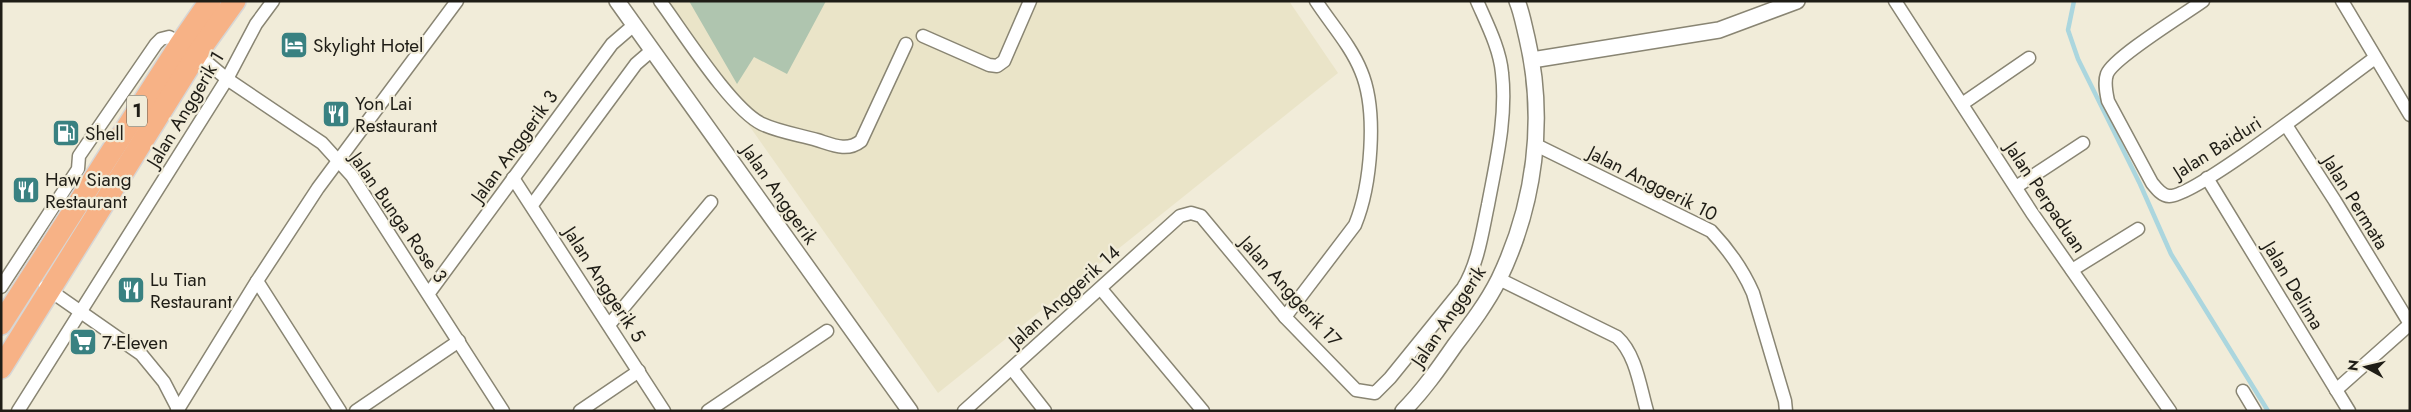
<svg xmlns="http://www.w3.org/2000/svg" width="2411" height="412" viewBox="0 0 2411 412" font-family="Jost,sans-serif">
<rect width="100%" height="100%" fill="#f1ecd9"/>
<polygon fill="#eae4c8" points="661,1 1289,1 1338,73 938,393"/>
<polygon fill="#afc5af" points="689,1 826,1 787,74 754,57 737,84"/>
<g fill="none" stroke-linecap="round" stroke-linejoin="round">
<polyline stroke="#abd6de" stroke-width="4.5" points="2074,1 2068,30 2078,59 2140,184 2171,254 2268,411"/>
<g stroke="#898573" stroke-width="15">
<g id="minor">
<path d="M 660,1 C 683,32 731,109 762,124 C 779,132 800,135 817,140 C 833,145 847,152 861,141 L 906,44"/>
<polyline points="1895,1 2032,213 2170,411"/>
<path d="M 2203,1 C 2185,14 2114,57 2107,74 C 2104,82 2106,92 2108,101 L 2152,183 C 2156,188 2162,196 2169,196 C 2195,198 2345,79 2375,58"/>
<polyline points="2342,1 2410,115"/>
<polyline points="923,36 989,65 997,66 1004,61 1030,1"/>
<polyline points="1962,104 2029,58"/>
<polyline points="2286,125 2335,201 2410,324"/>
<path d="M 1536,145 L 1711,231 C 1728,249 1743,270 1753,293 L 1785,401 L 1786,411"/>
<polyline points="513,178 664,411"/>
<polyline points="2207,178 2349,411"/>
<polyline points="2016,187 2083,143"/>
<polyline points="532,205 636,64 651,51"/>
<polyline points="2072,270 2138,229"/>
<path d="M 1499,279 L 1617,337 C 1636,354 1640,387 1647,411"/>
<polyline points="257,281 340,411"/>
<polyline points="1,287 78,169 79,156 156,44 161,39 169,37 197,54 227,79 322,143 352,176 503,411"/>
<polyline points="45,287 141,354 164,382 179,411"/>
<polyline points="1101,289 1203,411"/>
<polyline points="429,293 612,44 634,25"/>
<path d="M 1285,317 L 1355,225 C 1371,186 1378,111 1361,71 C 1351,46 1331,24 1316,1"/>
<polyline points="609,325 711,202"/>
<polyline points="1012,369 1045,411"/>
<polyline points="2336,390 2410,324"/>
<polyline points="2243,391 2255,411"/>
<polyline points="18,411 227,79 256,24 273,1"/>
<polyline points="177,411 257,281 318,188 457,1"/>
<polyline points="356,411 459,341"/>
<polyline points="580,411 639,371"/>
<polyline points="708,411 827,331"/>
<path d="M 964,411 L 1180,216 L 1191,213 L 1201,216 L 1285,317 L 1356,390 L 1375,393 L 1390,378 L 1463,288 C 1478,264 1482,233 1488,205 C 1496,162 1507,118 1502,73 C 1500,49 1487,24 1477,1"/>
</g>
</g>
<g stroke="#898573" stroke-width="18">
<g id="tertiary">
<polyline points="617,1 910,411"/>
<polyline points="1532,60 1719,30 1797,1"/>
<path d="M 1403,411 C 1423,391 1439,368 1455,345 C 1471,324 1487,303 1499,279 C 1535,204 1546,119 1527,38 C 1524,26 1522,13 1517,1"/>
</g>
</g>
<g stroke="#d7d6d5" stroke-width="24">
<g id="trunk">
<polyline points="1,324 181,43 210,1"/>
<polyline points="1,368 197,54 235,1"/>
</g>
</g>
<use href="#minor" stroke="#fff" stroke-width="12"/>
<use href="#tertiary" stroke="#fff" stroke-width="15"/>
<use href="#trunk" stroke="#f7b286" stroke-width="21"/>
</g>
<defs>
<g id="hotel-square" transform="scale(1.4375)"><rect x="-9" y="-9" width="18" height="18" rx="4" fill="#398181" stroke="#f1ecd9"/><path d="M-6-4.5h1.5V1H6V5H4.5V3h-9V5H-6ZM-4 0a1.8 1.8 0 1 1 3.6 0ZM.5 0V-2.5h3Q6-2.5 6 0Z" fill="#fff"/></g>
<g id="restaurant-square" transform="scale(1.4375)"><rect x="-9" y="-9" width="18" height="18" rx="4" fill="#398181" stroke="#f1ecd9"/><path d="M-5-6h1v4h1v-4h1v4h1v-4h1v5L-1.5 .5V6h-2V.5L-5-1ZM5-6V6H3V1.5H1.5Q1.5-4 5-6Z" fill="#fff"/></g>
<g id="fuel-square" transform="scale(1.4375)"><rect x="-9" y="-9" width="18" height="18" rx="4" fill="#398181" stroke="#f1ecd9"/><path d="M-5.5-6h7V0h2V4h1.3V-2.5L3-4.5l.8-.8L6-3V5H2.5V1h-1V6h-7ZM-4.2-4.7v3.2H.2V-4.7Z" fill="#fff"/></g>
<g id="supermarket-square" transform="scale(1.4375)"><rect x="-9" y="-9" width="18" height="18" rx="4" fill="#398181" stroke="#f1ecd9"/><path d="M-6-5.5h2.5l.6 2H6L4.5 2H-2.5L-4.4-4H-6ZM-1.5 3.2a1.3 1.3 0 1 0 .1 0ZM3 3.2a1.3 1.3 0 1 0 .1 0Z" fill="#fff"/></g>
</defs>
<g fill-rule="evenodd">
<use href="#hotel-square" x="294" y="45"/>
<use href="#restaurant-square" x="336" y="114"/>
<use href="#fuel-square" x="66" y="133"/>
<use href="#restaurant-square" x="26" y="190"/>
<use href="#restaurant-square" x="131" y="290"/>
<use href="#supermarket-square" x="83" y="342"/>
</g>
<g text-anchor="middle" stroke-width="4.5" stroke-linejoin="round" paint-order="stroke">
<rect fill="#f1ecd9" stroke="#5e5b50" stroke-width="1" x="127" y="95.5" width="20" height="31" rx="4"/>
<g font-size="18" font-weight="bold" fill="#1f1d16">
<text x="137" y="117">1</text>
</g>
<g font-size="19" fill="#1f1d16" stroke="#f1ecd9" text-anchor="start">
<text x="313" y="52">Skylight Hotel</text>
<text x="355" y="110">Yon Lai<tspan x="355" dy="22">Restaurant</tspan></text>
<text x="85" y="140">Shell</text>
<text x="45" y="186">Haw Siang<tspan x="45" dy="22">Restaurant</tspan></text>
<text x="150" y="286">Lu Tian<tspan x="150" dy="22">Restaurant</tspan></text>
<text x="102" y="349">7-Eleven</text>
</g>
<g font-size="19" fill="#1f1d16" stroke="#f1ecd9">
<text transform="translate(185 109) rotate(-59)" y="7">Jalan Anggerik 1</text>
<text transform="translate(514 146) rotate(-54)" y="7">Jalan Anggerik 3</text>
<text transform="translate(2217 147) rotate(-32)" y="7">Jalan Baiduri</text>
<text transform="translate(1653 183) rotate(27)" y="7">Jalan Anggerik 10</text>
<text transform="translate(780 194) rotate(55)" y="7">Jalan Anggerik</text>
<text transform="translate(2046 197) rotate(56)" y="7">Jalan Perpaduan</text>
<text transform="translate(2356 202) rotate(58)" y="7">Jalan Permata</text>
<text transform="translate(399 217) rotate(55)" y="7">Jalan Bunga Rose 3</text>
<text transform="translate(605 284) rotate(57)" y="7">Jalan Anggerik 5</text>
<text transform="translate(2294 285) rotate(59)" y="7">Jalan Delima</text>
<text transform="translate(1291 291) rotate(48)" y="7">Jalan Anggerik 17</text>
<text transform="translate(1064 296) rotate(-42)" y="7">Jalan Anggerik 14</text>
<text transform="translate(1448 316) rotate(-56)" y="7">Jalan Anggerik</text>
</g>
</g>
<rect width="2411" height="412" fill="none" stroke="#1f1d16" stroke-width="5"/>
<g transform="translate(2366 367) rotate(278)" stroke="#f1ecd9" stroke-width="4" paint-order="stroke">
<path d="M0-4L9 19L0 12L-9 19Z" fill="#1f1d16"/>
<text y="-8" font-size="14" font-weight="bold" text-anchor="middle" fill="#1f1d16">N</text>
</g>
</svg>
